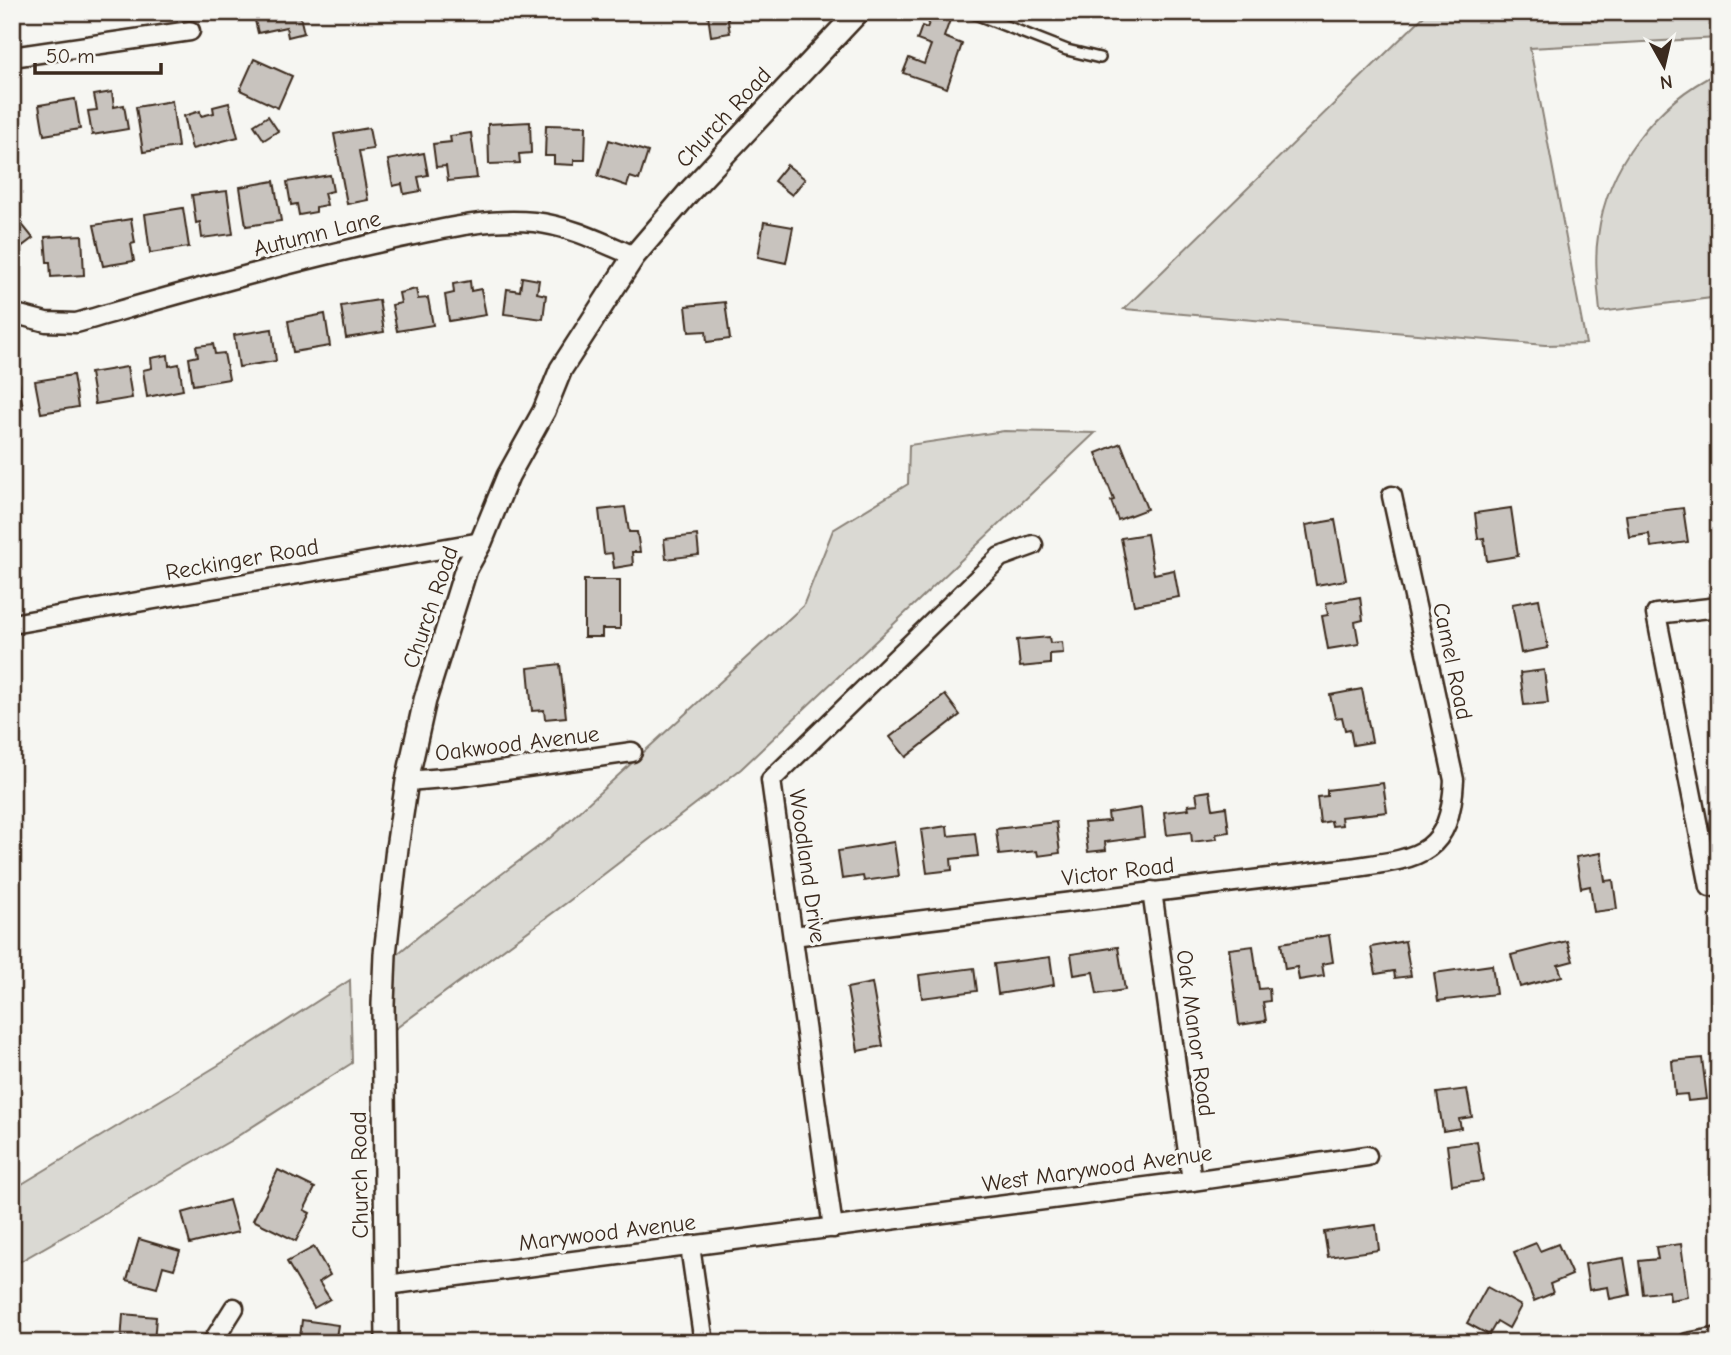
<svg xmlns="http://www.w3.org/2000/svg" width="1731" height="1355" viewBox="0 0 1731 1355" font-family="'Comic Neue',sans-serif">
<rect width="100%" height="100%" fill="#f6f6f2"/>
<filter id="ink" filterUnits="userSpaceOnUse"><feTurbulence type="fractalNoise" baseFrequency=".0143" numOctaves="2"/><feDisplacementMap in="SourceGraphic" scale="14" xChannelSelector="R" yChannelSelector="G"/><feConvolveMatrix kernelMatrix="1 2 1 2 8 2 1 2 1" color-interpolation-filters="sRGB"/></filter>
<g filter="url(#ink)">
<g fill="#dad9d3" stroke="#8a8278" stroke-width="2">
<polygon points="1428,12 1719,12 1719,38 1530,48 1586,344 1545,345 1124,309"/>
<path d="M 1719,72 L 1719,297 L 1600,312 C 1598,287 1594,260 1598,236 C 1607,165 1655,103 1719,72 Z"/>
<polygon points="1004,431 1095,433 741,769 569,901 395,1029 395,956 420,935 550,838 803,606 833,530 908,484 909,445"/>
<polygon points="350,980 352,1063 230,1141 12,1266 12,1190 217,1066"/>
</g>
<g fill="#c8c3be" stroke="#3b2a1e" stroke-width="2">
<polygon points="253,12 299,12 304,33 288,37 286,27 258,33"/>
<polygon points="680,12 733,12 734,14 727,15 730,33 711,36 708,15 681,19"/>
<polygon points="933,12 951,17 944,37 962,44 947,88 903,73 909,58 924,64 931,45 917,40 922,26 927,28"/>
<polygon points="254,59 292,76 278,108 240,90"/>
<polygon points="112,92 114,107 124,105 128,129 92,135 88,111 97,110 94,95"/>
<polygon points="75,99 80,129 44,135 39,105"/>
<polygon points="172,101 178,147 143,152 136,107"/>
<polygon points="229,103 238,137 192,149 184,116 200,111 201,116 214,113 213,107"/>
<polygon points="268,116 278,131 264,140 254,125"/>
<polygon points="530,122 531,153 519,154 520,163 489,164 488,124"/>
<polygon points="546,125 586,126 585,160 574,160 574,165 554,164 554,156 545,156"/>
<polygon points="369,128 373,149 359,151 368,200 347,204 334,134"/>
<polygon points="471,133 477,178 448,181 446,166 436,167 433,144 451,142 450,136"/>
<polygon points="609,140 648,152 639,180 630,177 627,186 598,176"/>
<polygon points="424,153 428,175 418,177 421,191 404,194 402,184 393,186 388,160"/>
<polygon points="787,165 805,179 792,195 774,181"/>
<polygon points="330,175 333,191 324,193 327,205 316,207 316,212 299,215 297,204 291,205 287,182"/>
<polygon points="274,181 281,221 246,226 240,187"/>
<polygon points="227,191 233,234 202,238 200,222 196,223 192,195"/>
<polygon points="183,208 189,247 150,253 145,214"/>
<polygon points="12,212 33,238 12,254"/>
<polygon points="131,219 135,243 131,244 134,261 103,266 94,225"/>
<polygon points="764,222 793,227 786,263 758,257"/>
<polygon points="82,235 84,275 51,277 50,262 47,262 45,237"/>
<polygon points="522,277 539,280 537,293 546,295 543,319 504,314 507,289 520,291"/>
<polygon points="470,281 471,291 481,289 486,315 449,321 445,295 454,293 453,284"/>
<polygon points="416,289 418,299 428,298 433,325 397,331 392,305 401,303 399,293"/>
<polygon points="379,300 384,332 346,338 341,306"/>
<polygon points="725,302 730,339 707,342 706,331 689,332 686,306"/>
<polygon points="325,314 330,346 293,352 288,321"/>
<polygon points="272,329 276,361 239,367 234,335"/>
<polygon points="213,344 215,354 224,353 229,379 193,385 189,358 198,356 196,346"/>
<polygon points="168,355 169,366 179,364 183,390 147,397 143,370 152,368 151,358"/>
<polygon points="127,367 132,398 95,404 90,373"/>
<polygon points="73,375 78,407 41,413 35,381"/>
<polygon points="19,383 23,408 12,410 12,384"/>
<polygon points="1121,443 1147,509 1118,520 1111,501 1114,500 1096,453"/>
<polygon points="625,507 629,532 637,532 640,552 632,552 633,565 614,568 612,553 604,554 599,510"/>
<polygon points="1511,508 1518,556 1487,561 1484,538 1478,539 1475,513"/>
<polygon points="1683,508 1688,542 1651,547 1649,534 1629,537 1626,515"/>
<polygon points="1719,512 1719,538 1714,539 1711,513"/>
<polygon points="1335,520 1346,580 1316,585 1306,525"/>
<polygon points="1147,534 1154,574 1174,570 1179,597 1134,605 1121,538"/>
<polygon points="697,535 699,555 666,559 664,539"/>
<polygon points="584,580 620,580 620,629 602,629 602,637 584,637"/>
<polygon points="1360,597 1363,620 1355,622 1359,644 1328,649 1322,616 1328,615 1326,603"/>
<polygon points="1539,599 1548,648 1521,653 1512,604"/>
<polygon points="1049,637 1050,643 1062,642 1063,653 1050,654 1050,664 1020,667 1017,640"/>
<polygon points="560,664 566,717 545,719 544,710 532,711 528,668"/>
<polygon points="1544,670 1548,703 1524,705 1520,673"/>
<polygon points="1362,689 1372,742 1353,745 1350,729 1345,730 1342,717 1335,718 1330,695"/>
<polygon points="945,695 960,715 906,757 890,737"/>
<polygon points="1383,783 1387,812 1341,817 1342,825 1332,826 1331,821 1320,823 1317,797 1327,796 1327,790"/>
<polygon points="1210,791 1213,809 1226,807 1229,832 1216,834 1217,839 1192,842 1191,832 1167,835 1164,812 1189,809 1188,805 1198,804 1196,793"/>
<polygon points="1141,808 1144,837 1105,842 1106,850 1088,852 1084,823 1109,821 1108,813"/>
<polygon points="1056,822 1060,853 1038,856 1037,851 999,855 996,829"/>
<polygon points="947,826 948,836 975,833 978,856 951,859 952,870 927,873 921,830"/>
<polygon points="894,842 899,876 864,881 863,876 842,879 838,851"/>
<polygon points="1601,853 1605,881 1613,880 1617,909 1594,912 1590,886 1581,888 1576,857"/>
<polygon points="1329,935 1333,962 1322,964 1324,976 1299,980 1297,967 1285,969 1281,943"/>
<polygon points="1405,941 1411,976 1395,978 1394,971 1376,974 1371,947"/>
<polygon points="1567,941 1573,961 1558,965 1562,976 1520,987 1511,955"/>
<polygon points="1253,946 1259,989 1269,988 1270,1001 1263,1002 1266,1021 1239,1025 1229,949"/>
<polygon points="1118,947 1125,990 1097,994 1093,972 1074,975 1071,954"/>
<polygon points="1050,957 1054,985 998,994 994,964"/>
<polygon points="1492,965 1496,994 1438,1001 1434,973"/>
<polygon points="974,968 977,991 922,998 919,975"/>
<polygon points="872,983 883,1046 858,1051 847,988"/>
<polygon points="1702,1058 1707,1099 1688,1101 1687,1094 1675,1095 1672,1061"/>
<polygon points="1467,1089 1472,1117 1459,1119 1461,1128 1443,1131 1437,1093"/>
<polygon points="1477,1141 1483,1181 1452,1185 1447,1145"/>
<polygon points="278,1170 315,1188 304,1210 310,1213 296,1241 253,1220"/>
<polygon points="229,1200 238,1232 190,1244 182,1213"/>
<polygon points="1376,1225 1379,1250 1328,1257 1324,1232"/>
<polygon points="139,1239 180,1251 174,1269 163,1266 157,1288 127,1280"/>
<polygon points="1536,1243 1540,1251 1558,1244 1572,1275 1550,1284 1553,1293 1534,1301 1514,1252"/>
<polygon points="1681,1244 1688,1297 1670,1300 1669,1291 1643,1294 1639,1261 1658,1259 1656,1247"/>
<polygon points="314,1247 330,1275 319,1282 330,1299 314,1308 287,1262"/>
<polygon points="1624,1258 1630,1295 1610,1299 1608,1287 1589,1290 1585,1264"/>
<polygon points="1487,1287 1521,1306 1509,1328 1497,1321 1489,1335 1467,1323"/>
<polygon points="123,1314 156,1317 154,1343 121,1343"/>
<polygon points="302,1320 338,1325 335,1343 303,1343 303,1339 300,1338"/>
</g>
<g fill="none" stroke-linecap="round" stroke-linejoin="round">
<g stroke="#3b2a1e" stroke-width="14">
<polyline id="service" points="970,12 1067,50 1100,58"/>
</g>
<g stroke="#3b2a1e" stroke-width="23">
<g id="minor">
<polyline points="12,57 190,31"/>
<path d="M 12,313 L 46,322 L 76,323 C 179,294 281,264 386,241 C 433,231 485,217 534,222 C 570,226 601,242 634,256"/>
<polyline points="1719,607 1656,614 1710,887 1719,886"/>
<polyline points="12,624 481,542"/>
<polyline points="407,781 457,777 632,752"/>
<polyline points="1152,891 1192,1181"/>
<path d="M 793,936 L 1350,868 C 1417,858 1450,858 1454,780 L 1392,496"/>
<polyline points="833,1228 771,780 1000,557 1033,545"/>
<polyline points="690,1246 704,1343"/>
<polyline points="387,1285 1192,1181 1367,1156"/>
<polyline points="212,1343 234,1308"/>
<polyline points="1687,1343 1719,1337"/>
</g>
</g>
<g stroke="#3b2a1e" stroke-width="26">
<polyline id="tertiary" points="387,1343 383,1004 385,954 397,848 407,781 425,700 466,569 481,542 508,476 544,411 561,369 634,256 689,192 858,12"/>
</g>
<use href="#service" stroke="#f6f6f2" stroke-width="9"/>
<use href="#minor" stroke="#f6f6f2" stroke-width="18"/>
<use href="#tertiary" stroke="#f6f6f2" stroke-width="21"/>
</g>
</g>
<g text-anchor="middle" stroke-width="7" stroke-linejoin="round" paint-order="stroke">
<g font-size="23" fill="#3b2a1e" stroke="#f6f6f2">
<text transform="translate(723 117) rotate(-47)" y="8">Church Road</text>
<text transform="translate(317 233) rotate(-14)" y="8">Autumn Lane</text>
<text transform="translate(242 559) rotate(-10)" y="8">Reckinger Road</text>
<text transform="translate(430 607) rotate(-71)" y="8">Church Road</text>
<text transform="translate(1453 661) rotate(78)" y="8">Camel Road</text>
<text transform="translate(517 743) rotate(-7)" y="8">Oakwood Avenue</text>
<text transform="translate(808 866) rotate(82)" y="8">Woodland Drive</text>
<text transform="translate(1118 871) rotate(-7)" y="8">Victor Road</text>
<text transform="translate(1196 1033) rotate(82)" y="8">Oak Manor Road</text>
<text transform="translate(1097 1168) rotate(-8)" y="8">West Marywood Avenue</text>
<text transform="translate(359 1175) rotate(-91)" y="8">Church Road</text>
<text transform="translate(607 1232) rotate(-7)" y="8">Marywood Avenue</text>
</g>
</g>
<rect width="1731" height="1355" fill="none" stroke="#f6f6f2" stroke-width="42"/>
<rect x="21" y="21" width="1689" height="1313" fill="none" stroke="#3b2a1e" stroke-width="2.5" filter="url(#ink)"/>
<g transform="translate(1664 66) rotate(172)" stroke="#f6f6f2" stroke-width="5" paint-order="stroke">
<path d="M0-5L12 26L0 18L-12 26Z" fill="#3b2a1e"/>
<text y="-10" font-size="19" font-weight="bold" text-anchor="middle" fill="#3b2a1e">N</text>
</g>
<path d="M35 63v10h126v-10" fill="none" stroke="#3b2a1e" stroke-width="3.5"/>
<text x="46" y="63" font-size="21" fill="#3b2a1e" stroke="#f6f6f2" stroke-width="5" paint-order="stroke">50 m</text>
</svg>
